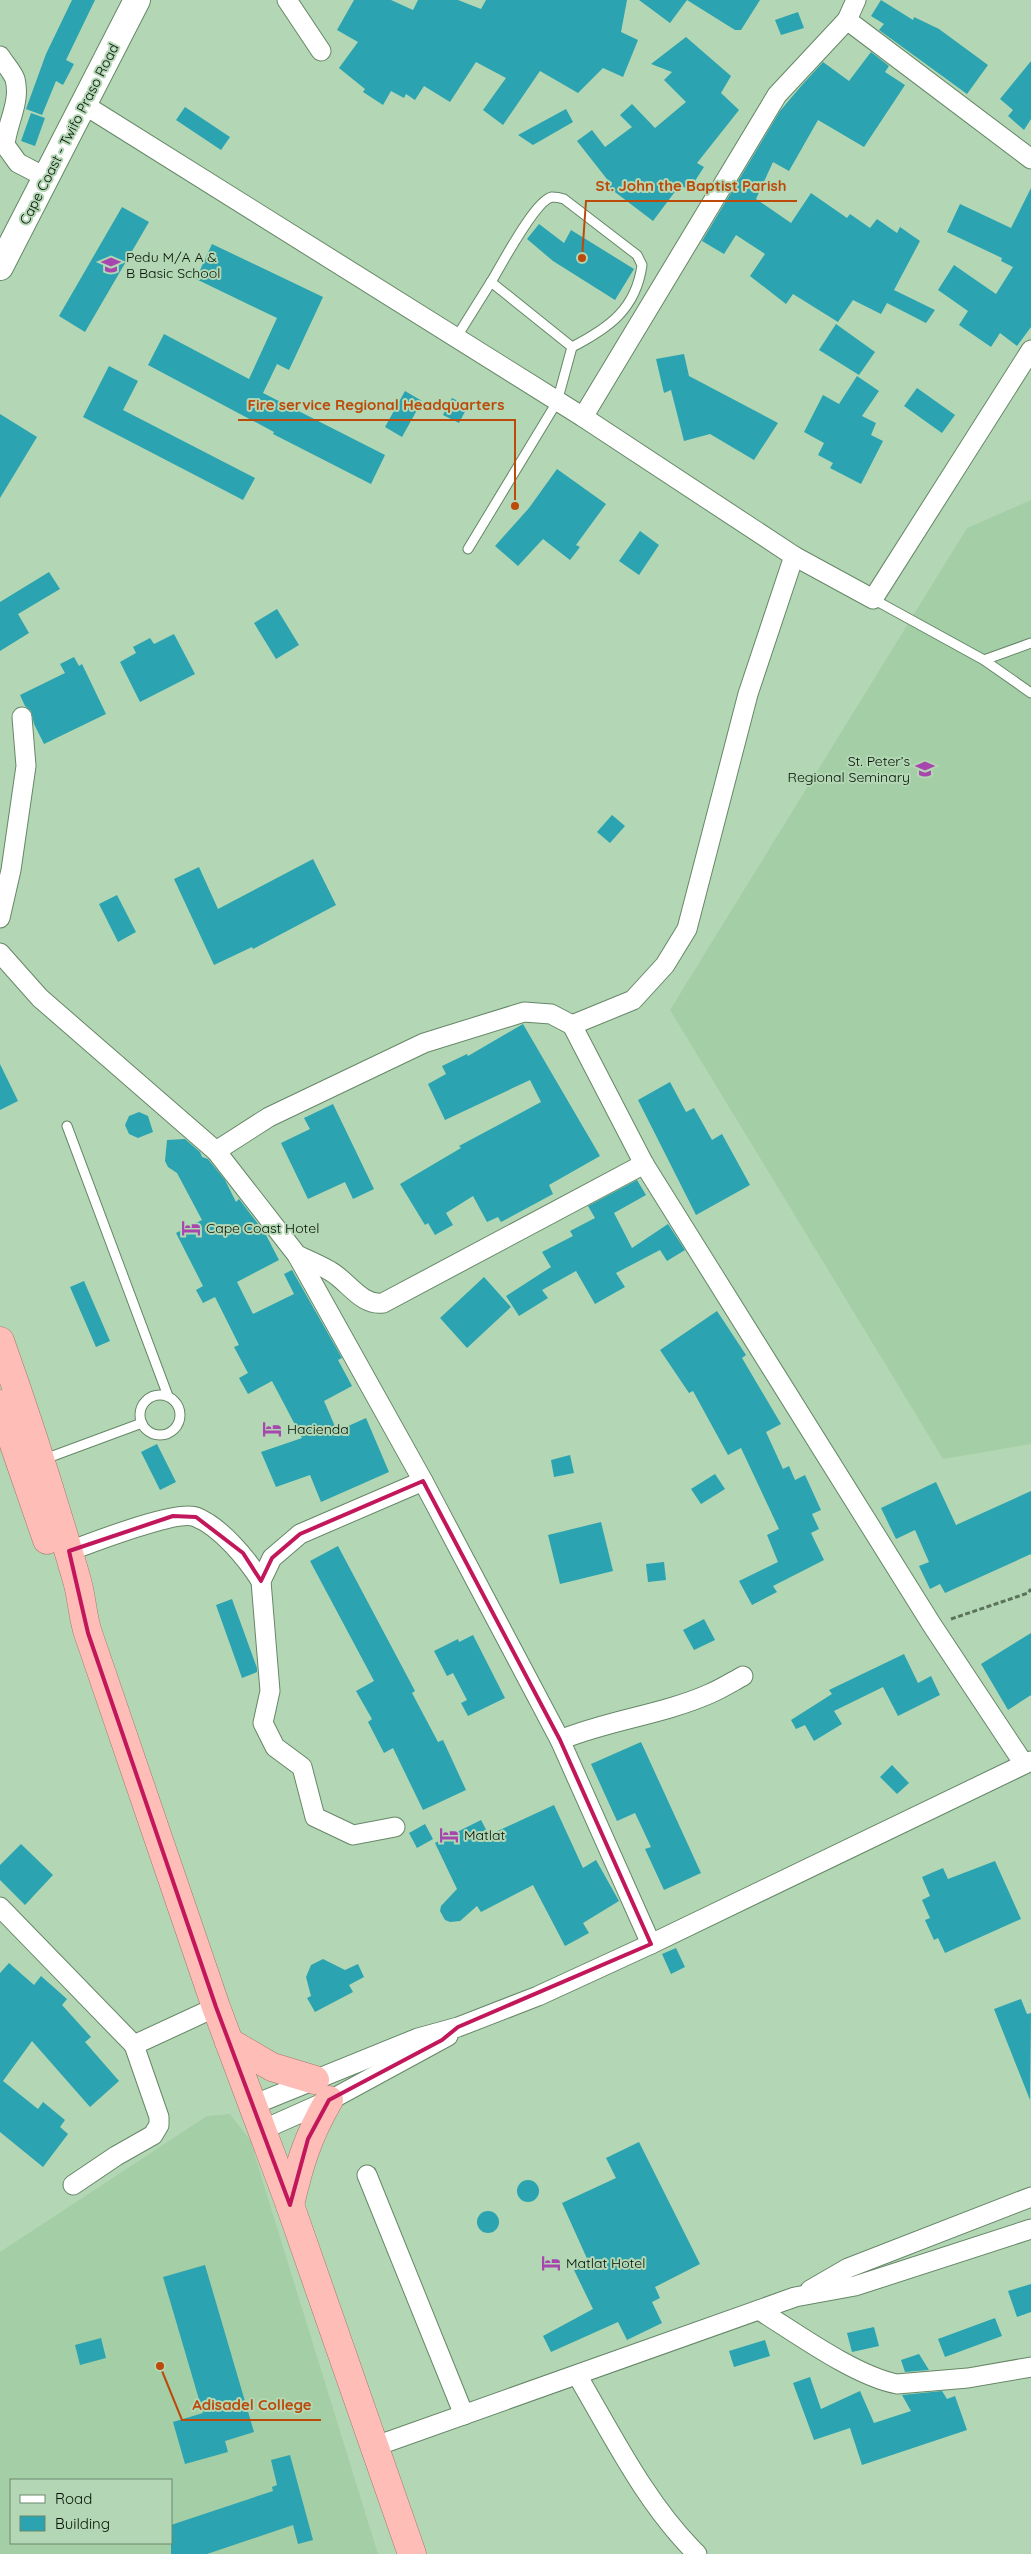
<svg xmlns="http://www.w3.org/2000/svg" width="1031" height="2554" viewBox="0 0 1031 2554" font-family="Quicksand,sans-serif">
<rect width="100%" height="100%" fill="#b3d7b4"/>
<g fill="#a4cea5" fill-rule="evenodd">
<polygon points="1031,500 1031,1444 943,1459 670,1010 967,528"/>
<path d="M 230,2114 L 250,2140 L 378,2554 L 0,2554 L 0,2252 L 207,2116 ZM 11,2480 L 171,2480 L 171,2543 L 11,2543 Z"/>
</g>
<g fill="#2ba3b0">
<polygon points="72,0 95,0 66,60 74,64 63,85 56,81 42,115 26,109 46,54"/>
<polygon points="354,0 391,0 413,10 418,0 458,0 481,9 486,0 627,0 621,32 638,40 623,77 603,68 578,93 540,71 503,125 483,110 506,78 476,62 450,102 424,86 415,100 406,94 404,98 391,91 383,105 363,92 365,89 339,68 358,42 337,30"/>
<polygon points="639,0 760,0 741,30 735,30 687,0 670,23"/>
<polygon points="881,0 913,20 914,17 939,29 988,65 967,94 879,30 884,24 871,16"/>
<polygon points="798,12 804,28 781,35 775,20"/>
<polygon points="686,37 731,76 721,93 739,110 697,163 704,167 689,190 680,185 653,221 607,186 610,183 577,141 592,130 605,147 632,127 620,115 632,104 655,128 686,102 664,80 672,72 651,64"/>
<polygon points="871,52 889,66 885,72 905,85 864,147 818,120 789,171 773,162 756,199 791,223 811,193 847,218 850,214 870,228 877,219 897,233 900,227 920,241 894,290 935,310 926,323 887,303 881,314 853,300 838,322 793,294 786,304 750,276 765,254 736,235 724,254 702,241 780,111 802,85 823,62 849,81"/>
<polygon points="1031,61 1031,119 1024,130 1008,116 1013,110 1000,99"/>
<polygon points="185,107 230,137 221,150 176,120"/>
<polygon points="566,109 573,122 533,145 518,135"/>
<polygon points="31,113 45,118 35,146 21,141"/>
<polygon points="1031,188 1031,327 1017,346 1000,333 991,347 959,325 968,311 938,290 954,265 996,294 1013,267 1001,261 1002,258 947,232 960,204 1011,228"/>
<polygon points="122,207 149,222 85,332 59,316"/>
<polygon points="539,224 564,243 571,230 634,269 615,300 553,261 527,239"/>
<polygon points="212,244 323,297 289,370 277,364 263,393 385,455 371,484 273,434 274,432 148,365 164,334 249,379 277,318 196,279"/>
<polygon points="836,324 875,352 859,375 819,350"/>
<polygon points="684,354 689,376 778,423 754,460 710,434 684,441 671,390 664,393 656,359"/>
<polygon points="109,366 138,381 123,410 255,478 243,500 83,417"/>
<polygon points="857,376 879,391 862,416 876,423 871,435 883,441 861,484 830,468 833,463 818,455 824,443 804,432 823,395 839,404"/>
<polygon points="917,388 955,415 942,433 904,406"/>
<polygon points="405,391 422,401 402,437 385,427"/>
<polygon points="452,398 468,406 459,423 443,415"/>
<polygon points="0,414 37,437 0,498"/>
<polygon points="557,469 606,504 576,545 580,547 570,560 543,539 518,566 495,546 529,508"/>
<polygon points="640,531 659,545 639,575 619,561"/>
<polygon points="49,572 60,589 18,614 29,633 0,651 0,602"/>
<polygon points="277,609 299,645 276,659 254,623"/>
<polygon points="174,634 195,674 140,702 120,662 136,653 133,647 150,638 154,644"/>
<polygon points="74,657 79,666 82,664 106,714 44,744 34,724 31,711 25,706 20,695 65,673 60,664"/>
<polygon points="612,815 625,826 610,843 597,832"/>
<polygon points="313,859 336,905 253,949 252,947 214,965 174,879 199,867 218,909"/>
<polygon points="117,895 136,932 118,942 99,904"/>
<polygon points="523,1024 600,1156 549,1185 553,1194 501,1222 498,1217 487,1222 473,1196 446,1213 453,1225 435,1235 428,1223 425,1225 400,1184 461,1148 459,1146 541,1102 530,1080 445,1120 428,1084 446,1074 442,1066 467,1054 468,1056"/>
<polygon points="0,1064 18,1101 0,1110"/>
<polygon points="670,1082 686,1112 694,1108 712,1140 722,1134 750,1185 696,1215 638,1100"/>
<polygon points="333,1104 374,1189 353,1199 345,1182 308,1199 281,1143 310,1129 304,1118"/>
<polygon points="139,1112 148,1116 153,1132 138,1138 129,1134 125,1125 129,1116"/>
<polygon points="185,1139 200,1152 202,1157 208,1159 225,1180 236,1202 239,1199 265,1233 279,1260 237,1282 253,1314 294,1294 284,1274 292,1270 342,1358 338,1360 352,1386 324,1401 337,1431 366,1418 389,1472 321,1502 310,1475 276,1487 261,1452 302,1438 272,1381 248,1394 239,1378 248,1373 234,1347 239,1345 215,1297 203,1303 196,1290 203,1286 176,1233 202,1220 177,1173 168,1167 165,1161 167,1140"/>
<polygon points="637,1180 646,1195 614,1213 632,1248 668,1224 685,1250 667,1261 660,1250 616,1273 625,1287 595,1304 576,1271 542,1290 548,1298 519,1316 506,1296 551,1267 542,1252 573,1236 570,1231 595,1218 588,1206"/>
<polygon points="484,1277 511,1307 467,1348 440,1318"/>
<polygon points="84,1281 110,1341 96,1347 70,1287"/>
<polygon points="717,1311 746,1355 742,1358 781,1424 766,1432 783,1469 789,1466 795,1480 805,1475 821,1510 812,1514 819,1529 811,1533 824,1560 773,1586 777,1592 752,1605 739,1581 778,1562 767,1535 779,1529 741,1448 728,1455 693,1391 689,1393 660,1350"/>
<polygon points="157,1444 176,1482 160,1490 141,1452"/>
<polygon points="570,1455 574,1473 554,1477 551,1460"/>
<polygon points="715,1474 725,1489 701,1504 691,1489"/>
<polygon points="936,1482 956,1525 1031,1491 1031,1554 945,1593 940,1584 930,1589 919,1566 929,1562 915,1530 896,1539 881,1508"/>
<polygon points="601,1522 613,1571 560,1584 548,1535"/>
<polygon points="338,1546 415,1691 412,1693 438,1742 443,1740 466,1790 423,1810 393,1748 384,1753 368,1722 372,1719 356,1691 374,1681 310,1561"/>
<polygon points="664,1562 666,1580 648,1582 646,1564"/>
<polygon points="232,1599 257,1668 257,1672 242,1678 216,1605"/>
<polygon points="704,1619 715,1640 694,1650 683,1630"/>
<polygon points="1031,1633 1031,1695 1008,1710 981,1664"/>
<polygon points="473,1635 505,1698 468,1716 461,1703 467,1700 453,1673 447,1676 434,1651 458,1639 459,1642"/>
<polygon points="904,1654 918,1683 931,1676 940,1695 898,1716 883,1687 834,1711 842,1724 814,1741 805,1725 796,1729 791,1720 832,1694 829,1690"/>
<polygon points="641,1742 701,1873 664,1890 645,1849 651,1847 635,1813 617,1821 591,1764"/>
<polygon points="892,1765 909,1783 897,1794 880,1777"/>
<polygon points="554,1805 583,1868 596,1860 619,1901 583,1923 589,1933 565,1946 533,1885 481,1912 477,1906 460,1921 450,1922 445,1920 440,1911 441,1906 457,1889 435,1843 481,1820 489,1835"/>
<polygon points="425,1824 433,1839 417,1848 409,1833"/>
<polygon points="21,1844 53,1875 25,1905 0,1880 0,1865"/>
<polygon points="995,1861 1021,1919 945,1953 938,1938 934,1940 925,1920 930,1918 922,1900 930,1896 922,1877 943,1868 948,1879"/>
<polygon points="676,1948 685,1967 671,1974 662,1954"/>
<polygon points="323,1959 345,1970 358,1964 364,1977 349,1985 353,1992 315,2012 307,1998 311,1996 306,1977 311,1965"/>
<polygon points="9,1963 34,1985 41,1976 67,1999 62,2005 91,2037 85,2042 119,2081 90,2107 32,2041 3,2081 38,2109 43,2102 65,2120 60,2127 68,2134 43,2167 0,2132 0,1973"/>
<polygon points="1021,1999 1027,2014 1031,2013 1030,2100 994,2009"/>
<polygon points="639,2142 700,2264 655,2287 660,2298 652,2302 662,2323 627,2340 618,2322 551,2352 543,2336 593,2309 574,2270 589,2263 562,2203 616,2178 606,2158"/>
<circle cx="528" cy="2191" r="11"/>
<circle cx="488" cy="2222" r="11"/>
<polygon points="205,2265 254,2432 225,2441 228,2452 185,2464 173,2422 203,2413 163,2277"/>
<polygon points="1031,2284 1031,2312 1017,2317 1008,2291"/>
<polygon points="995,2318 1002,2336 945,2357 938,2339"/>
<polygon points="874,2327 879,2346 852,2352 847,2333"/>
<polygon points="101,2338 106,2358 80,2365 75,2345"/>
<polygon points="765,2340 770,2356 734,2367 729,2351"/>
<polygon points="919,2354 929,2370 905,2372 901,2360"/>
<polygon points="810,2377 821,2409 860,2391 874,2423 911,2411 902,2395 942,2391 947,2399 955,2396 967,2430 862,2465 850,2428 814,2440 793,2383"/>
<polygon points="290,2455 313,2540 298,2544 293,2525 207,2554 171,2554 171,2525 273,2491 272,2487 277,2485 271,2460"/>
</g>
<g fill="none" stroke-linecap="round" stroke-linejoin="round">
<g stroke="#668767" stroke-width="11">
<g id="service">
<path d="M 491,282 C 501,266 535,200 552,197 C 556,197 561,198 564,199 L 637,255 L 642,265 C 636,309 609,328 572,347"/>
<polyline points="456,338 491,282 572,347 557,402 468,549"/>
<polyline points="873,599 984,660 1031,693"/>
<polyline points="984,660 1031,643"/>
<polyline points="67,1126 168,1396"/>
<circle cx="160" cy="1415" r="20"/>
<polyline points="42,1460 142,1423"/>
</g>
</g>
<g stroke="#668767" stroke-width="21">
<g id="minor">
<polyline points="287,0 321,51"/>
<polyline points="847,20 856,0"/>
<path d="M 0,56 C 4,63 12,71 15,79 C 21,102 7,123 5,145 L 18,163 L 47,178"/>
<polyline points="83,104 583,417 794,556 873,599 1031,350"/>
<polyline points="583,417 777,95 847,20 1031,159"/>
<polyline points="794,556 748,694 687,929 665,965 633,1000 572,1025 644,1164 932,1625 1024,1764"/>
<polyline points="0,918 11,870 26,766 22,717"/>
<polyline points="0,953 40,998 216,1151 297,1255 423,1481 560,1740 651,1944"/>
<polyline points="216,1151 269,1117 424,1043 524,1012 551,1014 572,1025"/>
<path d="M 297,1255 C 308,1260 320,1265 330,1271 C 348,1281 361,1306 383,1303 L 644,1164"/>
<path d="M 69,1551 C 92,1543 177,1509 196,1517 C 221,1527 247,1559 261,1581"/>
<path d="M 560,1740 C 608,1720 661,1715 709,1694 C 721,1689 732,1682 743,1676"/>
<polyline points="395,1827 353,1835 315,1817 302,1767 275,1747 263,1723 270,1691 261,1581 272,1558 300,1534 423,1481"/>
<polyline points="0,1907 134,2045 216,2007"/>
<polyline points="253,2105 418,2038 458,2027 538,1996 651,1944 1031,1761"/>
<polyline points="262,2130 334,2098 448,2036"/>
<polyline points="367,2175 464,2415"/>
<polyline points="73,2185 116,2156 153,2135 159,2125 159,2117 134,2045"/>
<polyline points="810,2290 848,2268 1031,2197"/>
<path d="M 759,2310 C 796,2333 855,2376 897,2384 L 968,2378 L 1031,2367"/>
<path d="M 577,2375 C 613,2436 646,2504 697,2554"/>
<polyline points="373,2447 795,2297 855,2286 1031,2229"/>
</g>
</g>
<g stroke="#668767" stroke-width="28">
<polyline id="secondary" points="0,267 137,0"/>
</g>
<g stroke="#a7766d" stroke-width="29">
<g id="trunk">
<path d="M 0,1341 C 28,1419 53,1498 76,1577 C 82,1596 82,1615 88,1633 L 216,2007 L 290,2205 L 412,2554"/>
<polyline points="0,1404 47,1540"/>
<polyline points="229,2042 272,2067 315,2080"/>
<path d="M 290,2205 C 299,2165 308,2136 329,2100"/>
</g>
</g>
<polyline stroke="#5b725b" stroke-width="3" stroke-dasharray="5 2.5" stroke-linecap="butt" points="951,1619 1028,1593 1031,1589"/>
<use href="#service" stroke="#fff" stroke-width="9"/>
<use href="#minor" stroke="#fff" stroke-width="19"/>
<use href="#secondary" stroke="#fff" stroke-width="26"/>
<use href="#trunk" stroke="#febeb7" stroke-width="28"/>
</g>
<path fill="none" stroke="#c2185b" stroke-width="4" stroke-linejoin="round" d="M 423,1481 L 560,1740 L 651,1944 L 458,2027 L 442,2040 L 329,2100 L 308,2139 L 290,2205 L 216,2007 L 88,1633 L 69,1551 L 173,1516 L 196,1517 L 243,1553 L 261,1581 L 272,1558 L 300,1534 Z"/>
<defs>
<g id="school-bare" transform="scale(1.5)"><path d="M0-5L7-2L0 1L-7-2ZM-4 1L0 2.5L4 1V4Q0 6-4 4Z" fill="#a746ad" stroke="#b3d7b4" stroke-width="2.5" paint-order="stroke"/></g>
<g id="university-bare" transform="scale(1.5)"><path d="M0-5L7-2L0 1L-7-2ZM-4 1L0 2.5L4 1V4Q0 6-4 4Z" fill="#a746ad" stroke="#b3d7b4" stroke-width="2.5" paint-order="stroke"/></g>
<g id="hotel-bare" transform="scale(1.5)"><path d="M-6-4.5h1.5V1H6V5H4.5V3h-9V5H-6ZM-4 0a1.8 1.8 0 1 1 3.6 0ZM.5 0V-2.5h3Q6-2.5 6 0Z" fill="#a746ad" stroke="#b3d7b4" stroke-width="2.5" paint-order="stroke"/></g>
</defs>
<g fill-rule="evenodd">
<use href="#school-bare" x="111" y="265"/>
<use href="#university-bare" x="925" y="769"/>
<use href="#hotel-bare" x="191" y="1228"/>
<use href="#hotel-bare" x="272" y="1429"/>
<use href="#hotel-bare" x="449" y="1835"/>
<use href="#hotel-bare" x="551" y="2263"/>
</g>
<g text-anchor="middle" stroke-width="4" stroke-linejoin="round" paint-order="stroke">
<g font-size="14" fill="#051005" stroke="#b3d7b4">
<text transform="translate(69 134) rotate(-63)" y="5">Cape Coast - Twifo Praso Road</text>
</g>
<g font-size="14" fill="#051005" stroke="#b3d7b4" text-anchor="start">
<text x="126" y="262">Pedu M/A A &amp;<tspan x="126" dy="16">B Basic School</tspan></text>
<text x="910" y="766" text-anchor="end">St. Peter’s<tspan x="910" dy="16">Regional Seminary</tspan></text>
<text x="206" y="1233">Cape Coast Hotel</text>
<text x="287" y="1434">Hacienda</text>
<text x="464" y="1840">Matlat</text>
<text x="566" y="2268">Matlat Hotel</text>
</g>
</g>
<path fill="none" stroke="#bb4a0b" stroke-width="2" d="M582 258L586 201H797M515 506L515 420H238M160 2366L182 2420H321"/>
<g fill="#bb4a0b" stroke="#b3d7b4" stroke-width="2">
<circle cx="582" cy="258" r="5"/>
<circle cx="515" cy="506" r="5"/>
<circle cx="160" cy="2366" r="5"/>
</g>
<g font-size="15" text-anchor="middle" font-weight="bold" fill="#bb4a0b" stroke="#b3d7b4" stroke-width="4" stroke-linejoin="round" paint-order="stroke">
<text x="691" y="191">St. John the Baptist Parish</text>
<text x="376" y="410">Fire service Regional Headquarters</text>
<text x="252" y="2410">Adisadel College</text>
</g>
<rect x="10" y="2479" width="162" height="65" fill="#b3d7b4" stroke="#6d876e"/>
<rect x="20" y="2495" width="25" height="8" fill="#ffffff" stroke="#6d876e"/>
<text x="55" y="2504" font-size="15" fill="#051005">Road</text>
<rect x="20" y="2516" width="25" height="15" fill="#2ba3b0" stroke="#6d876e"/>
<text x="55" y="2529" font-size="15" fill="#051005">Building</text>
</svg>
